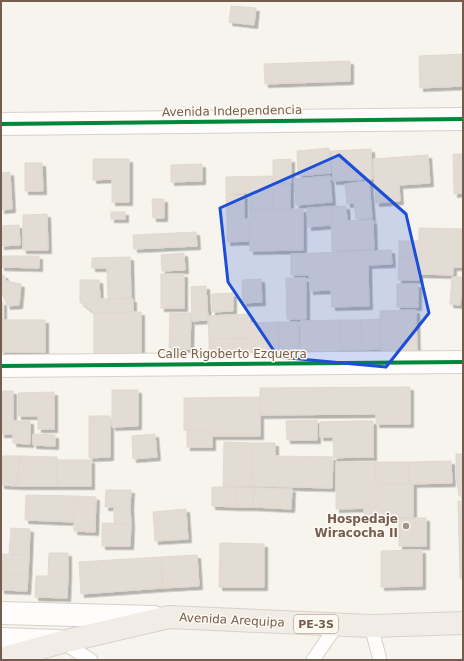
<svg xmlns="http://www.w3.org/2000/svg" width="464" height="661" viewBox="0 0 464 661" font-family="'DejaVu Sans',sans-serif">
<defs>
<filter id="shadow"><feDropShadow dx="3.5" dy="3.5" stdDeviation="0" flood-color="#0004"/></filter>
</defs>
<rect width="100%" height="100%" fill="#f7f4ed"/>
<g fill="#e3dcd5" stroke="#e0d8d0" filter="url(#shadow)">
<polygon points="231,6 256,8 254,25 229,22"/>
<polygon points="463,54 463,86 420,88 419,56"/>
<polygon points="350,61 350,81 265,84 264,64"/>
<polygon points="329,148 331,173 298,176 297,151"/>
<polygon points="371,149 372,179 333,181 331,151"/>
<polygon points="453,154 463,154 463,193 454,194"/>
<polygon points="428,155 430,183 399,185 400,201 376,203 373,159"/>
<polygon points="93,159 129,159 129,202 112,202 112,179 93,180"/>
<polygon points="291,159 291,183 273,183 273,160"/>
<polygon points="25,163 42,163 43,191 25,191"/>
<polygon points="202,164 202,181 171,182 171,165"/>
<polygon points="10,172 12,209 1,210 1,173"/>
<polygon points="272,176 273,210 249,210 249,193 226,194 226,177"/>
<polygon points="330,176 332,202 296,205 294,179"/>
<polygon points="369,181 372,218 356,219 354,203 347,204 345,184"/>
<polygon points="290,184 290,209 273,210 272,185"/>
<polygon points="226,195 244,195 244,219 227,219"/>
<polygon points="152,199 164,199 164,218 153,218"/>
<polygon points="346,206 347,221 373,220 374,249 332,251 331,207"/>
<polygon points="331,207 331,225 308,227 307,208"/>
<polygon points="303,209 303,250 250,251 249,210"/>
<rect x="111" y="212" width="14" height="7"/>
<polygon points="47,214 48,250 23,250 23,215"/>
<polygon points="227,219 249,219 250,241 227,242"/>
<polygon points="19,225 20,245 1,246 1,226"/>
<polygon points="419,228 463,229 463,267 453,267 453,275 419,274"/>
<polygon points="196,232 197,246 134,249 133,235"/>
<rect x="399" y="241" width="20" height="16"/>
<polygon points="391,250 392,264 368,265 369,306 332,307 331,290 310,291 309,275 291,275 291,254"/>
<polygon points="184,253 185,270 162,271 161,255"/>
<polygon points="1,256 39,256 39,268 1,267"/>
<polygon points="130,257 131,298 108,299 107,268 92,268 92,258"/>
<polygon points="399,257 419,257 419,280 398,280"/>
<rect x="161" y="274" width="23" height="34"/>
<polygon points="1,275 4,275 6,281 21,284 19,305 7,306 4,296 1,296"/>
<polygon points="452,277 463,277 460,305 450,304"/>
<polygon points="286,278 306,278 306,319 287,319"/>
<polygon points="261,279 262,302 243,303 242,280"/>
<polygon points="80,280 99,280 100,299 133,299 133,312 94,313 80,302"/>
<rect x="397" y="284" width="21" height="23"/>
<polygon points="206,286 208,320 192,321 191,287"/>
<polygon points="233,293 233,311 212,312 212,294"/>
<rect x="1" y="302" width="2" height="18"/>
<polygon points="416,310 417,353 381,354 380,311"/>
<polygon points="141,312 141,358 94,359 94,313"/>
<polygon points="170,313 191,313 190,349 169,348"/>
<polygon points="250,314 251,338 209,339 208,316"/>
<polygon points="381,319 381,349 362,350 361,320"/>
<rect x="1" y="320" width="2" height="32"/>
<rect x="3" y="320" width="42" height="32"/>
<polygon points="340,320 361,320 362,350 340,350"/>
<polygon points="340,320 341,356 301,357 300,321"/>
<polygon points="278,322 298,322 299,350 279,351"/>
<polygon points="278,322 279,351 251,352 250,323"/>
<polygon points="251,338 251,352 209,353 209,339"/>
<polygon points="410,387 410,424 376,424 376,414 260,415 260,388"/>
<polygon points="112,390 138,390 138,426 112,427"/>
<rect x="1" y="391" width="12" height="43"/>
<polygon points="54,392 54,416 18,416 18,393"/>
<polygon points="260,397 260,436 212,436 212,430 184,430 184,398"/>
<rect x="38" y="416" width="16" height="13"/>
<polygon points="89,416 110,416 110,457 89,458"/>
<polygon points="317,420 317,440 287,440 286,421"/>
<polygon points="13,421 30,421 30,444 13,443"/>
<rect x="354" y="421" width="19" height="36"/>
<polygon points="354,421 354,457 334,458 333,437 320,437 320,422"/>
<rect x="187" y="430" width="25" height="17"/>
<polygon points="33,434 55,435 55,446 33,445"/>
<polygon points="155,434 157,457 133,459 132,436"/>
<polygon points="224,442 252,443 251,486 223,486"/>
<polygon points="252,443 275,443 275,456 333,457 332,488 251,486"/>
<polygon points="456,454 463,454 463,496 459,496 456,476"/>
<polygon points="1,456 19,456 18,486 1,485"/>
<polygon points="19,456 57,457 57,486 18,486"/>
<rect x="57" y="460" width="34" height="26"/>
<polygon points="451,461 452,483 408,484 408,462"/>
<polygon points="336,462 376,462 376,508 336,509"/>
<rect x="376" y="462" width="32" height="22"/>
<polygon points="376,484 413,484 413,517 364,517 364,508 376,508"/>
<polygon points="212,487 236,487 236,507 212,506"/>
<polygon points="236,487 254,488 253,507 236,507"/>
<polygon points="254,488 292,489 291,509 253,507"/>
<polygon points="106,490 131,490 130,507 105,507"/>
<polygon points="26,495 75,496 74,522 25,520"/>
<polygon points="75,496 96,497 95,532 74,531"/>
<polygon points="458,501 463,501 463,578 460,578"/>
<polygon points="114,507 130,507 131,524 114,524"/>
<polygon points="186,509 188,539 155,541 153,512"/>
<rect x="399" y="518" width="27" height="28"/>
<polygon points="102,523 131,524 130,546 102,546"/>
<polygon points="11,528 30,529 29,555 9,554"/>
<polygon points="220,543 264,544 264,587 219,587"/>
<polygon points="422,550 422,586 381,587 381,551"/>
<polygon points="49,553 68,553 68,576 48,576"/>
<polygon points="1,554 29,555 28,575 1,574"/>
<polygon points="197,555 199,586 163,588 161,557"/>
<polygon points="161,557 163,588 81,594 79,562"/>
<polygon points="1,574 28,575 27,591 1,590"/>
<polygon points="36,576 68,576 67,598 35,597"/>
</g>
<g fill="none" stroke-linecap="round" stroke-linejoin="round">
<g stroke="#d6d1cb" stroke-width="15">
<g id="service">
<polyline points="371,626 380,660"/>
<polyline points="62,642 91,660"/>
<polyline points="313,660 337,625"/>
</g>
</g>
<g stroke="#d6d1cb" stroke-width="24">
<g id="minor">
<polyline points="1,124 463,119"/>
<polyline points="1,366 463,362"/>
</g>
</g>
<g stroke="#d6d1cb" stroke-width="24">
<g id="tertiary">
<polyline points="1,613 154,617"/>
<polyline points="1,639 58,641"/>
</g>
</g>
<g stroke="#d8d1cb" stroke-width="24">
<polyline id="trunk" points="1,659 62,642 169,617 371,626 463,623"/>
</g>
<use href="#service" stroke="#fefdfc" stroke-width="13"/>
<use href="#minor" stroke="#fefdfc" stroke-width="22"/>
<use href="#tertiary" stroke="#fefdfc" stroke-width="22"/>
<use href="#trunk" stroke="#f1ece6" stroke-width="22"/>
<g stroke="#fef9f0" stroke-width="6">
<g id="cycleway">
<polyline points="1,124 463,119"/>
<polyline points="1,366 463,362"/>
</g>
</g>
<use href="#cycleway" stroke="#00873e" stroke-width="4"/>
</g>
<path fill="#1d4ed8" fill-opacity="0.2" stroke="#1d4ed8" stroke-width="3" stroke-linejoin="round" d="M 339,155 L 406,214 L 429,313 L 386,367 L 278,357 L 228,282 L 220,208 Z"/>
<circle fill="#a29286" stroke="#fef9f0" stroke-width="1.5" cx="406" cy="526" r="4"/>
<g text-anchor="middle" stroke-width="3" stroke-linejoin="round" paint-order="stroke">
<rect fill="#fef9f0" stroke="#9d8c7f" stroke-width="1" x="294" y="615" width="44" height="18" rx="3"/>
<g font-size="11" font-weight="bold" fill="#745d4e">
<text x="316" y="628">PE-3S</text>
</g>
<g font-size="12" fill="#745d4e" stroke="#fef9f0">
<text transform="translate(232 111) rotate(-1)" y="4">Avenida Independencia</text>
<text x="232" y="358">Calle Rigoberto Ezquerra</text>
<text transform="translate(232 620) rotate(3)" y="4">Avenida Arequipa</text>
</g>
<g font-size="12" font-weight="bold" fill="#745d4e" stroke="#fef9f0" text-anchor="end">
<text x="398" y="523">Hospedaje<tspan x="398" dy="14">Wiracocha II</tspan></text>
</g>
</g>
<rect width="464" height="661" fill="none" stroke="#745d4e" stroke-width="4"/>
</svg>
